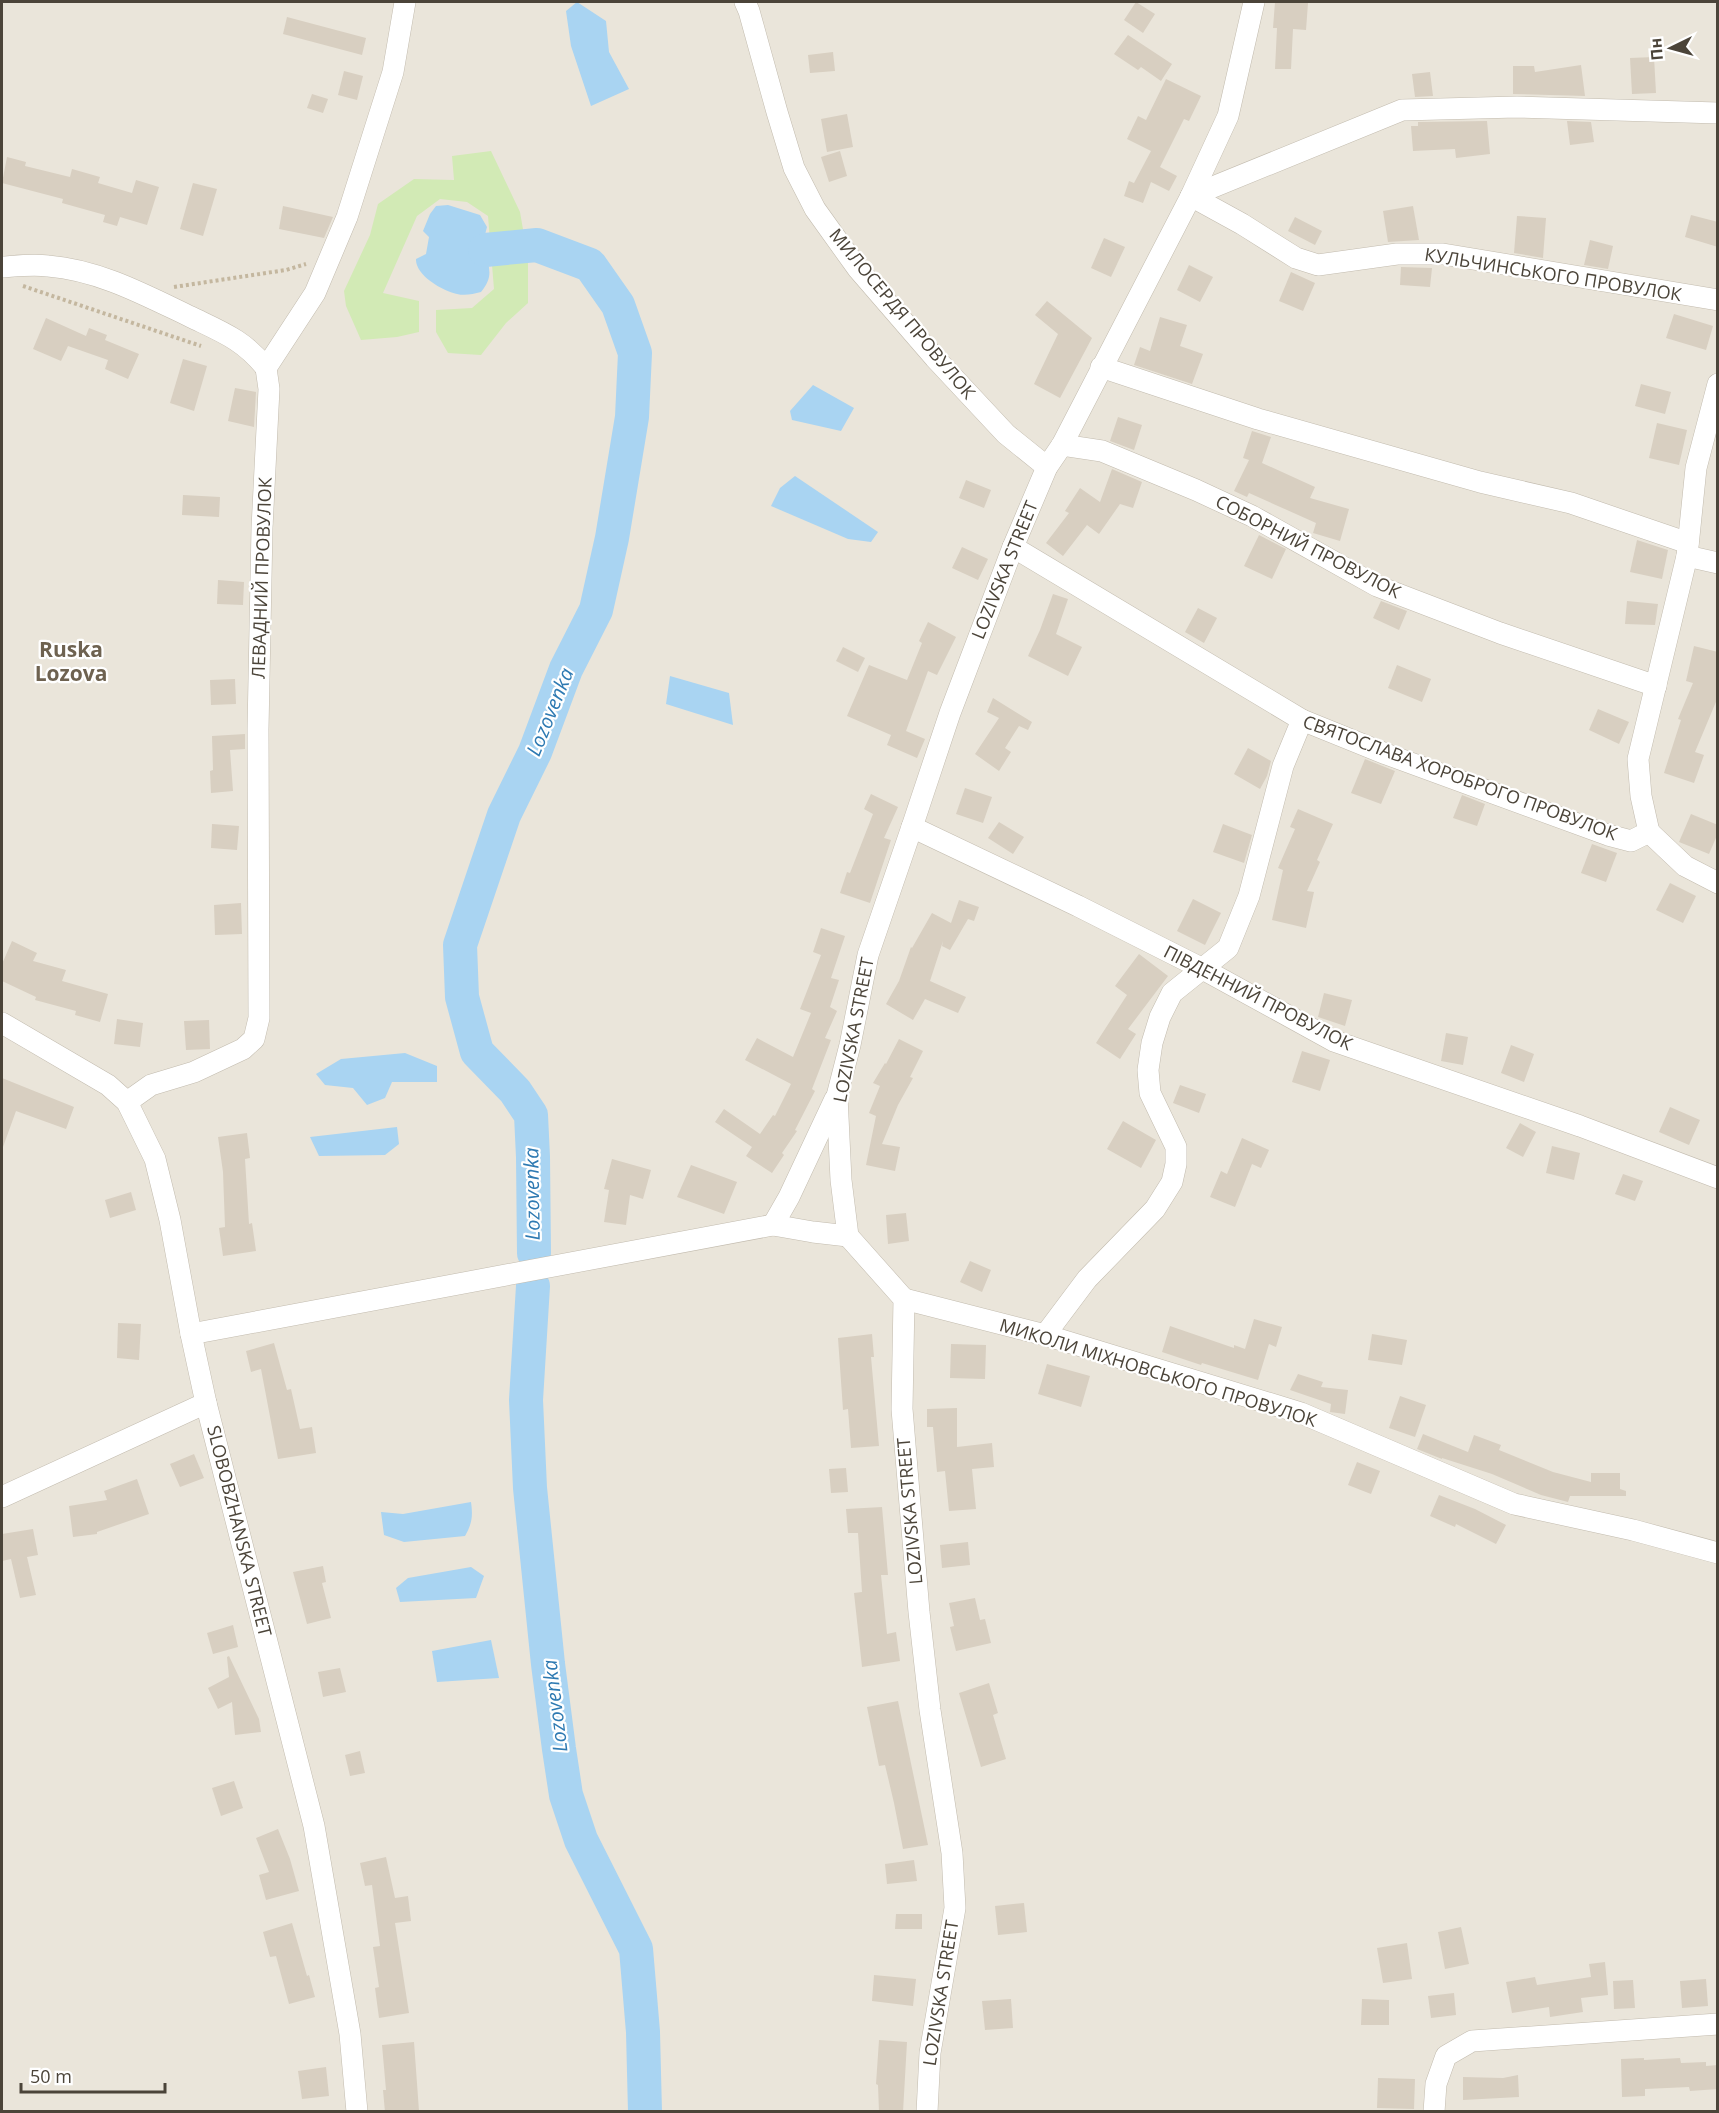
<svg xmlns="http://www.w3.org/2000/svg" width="1719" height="2113" viewBox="0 0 1719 2113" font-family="'Open Sans',sans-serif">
<rect width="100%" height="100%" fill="#f6f3ec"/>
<rect fill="#eae5da" x="2" y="2" width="1715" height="2109"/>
<polygon fill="#d2eab5" points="491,151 520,212 528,258 528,303 506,323 481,355 448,353 436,332 436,310 472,308 494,289 488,216 467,202 440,199 417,216 383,293 419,301 419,332 397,337 361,340 346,306 344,291 370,235 378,204 414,179 454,180 452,156"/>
<g fill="#a9d4f2">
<polygon points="577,2 606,21 609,52 629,89 591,106 571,46 566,11"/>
<path d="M 448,205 L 480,215 L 487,227 C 485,234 484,240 484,247 C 487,265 496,274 481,292 C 473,294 465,296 457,294 C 442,291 415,275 416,259 L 426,254 L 429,237 L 423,231 L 430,214 L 436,206 Z"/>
<polygon points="813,385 854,408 841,431 792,420 790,411"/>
<polygon points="795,476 878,532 871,542 848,539 771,506 780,488"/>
<polygon points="670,676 729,693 733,725 666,704"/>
<polygon points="405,1053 437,1066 437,1082 392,1082 385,1098 367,1105 353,1088 325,1085 316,1074 341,1059"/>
<polygon points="397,1127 399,1144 385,1155 319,1156 310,1137"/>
<path d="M 471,1502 C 473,1516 472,1524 465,1536 L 404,1542 L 384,1535 L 381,1512 L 403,1514 Z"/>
<polygon points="471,1567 484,1576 476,1598 400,1602 396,1588 408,1578"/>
<polygon points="491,1640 499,1678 437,1682 432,1651"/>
</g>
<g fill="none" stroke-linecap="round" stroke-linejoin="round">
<g stroke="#a9d4f2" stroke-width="34">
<polyline points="485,250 537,245 590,265 618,305 635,353 632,417 612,538 596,610 566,669 535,752 504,815 460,945 462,997 477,1052 515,1091 531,1115 533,1157 534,1253"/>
<polyline points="533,1286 526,1400 530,1488 548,1664 559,1749 566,1795 581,1840 636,1949 643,2032 645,2112"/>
</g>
</g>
<g fill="#d8cfc1">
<polygon points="1136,2 1155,14 1143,33 1124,20"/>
<polygon points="1275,2 1308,3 1306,30 1293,29 1291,69 1275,69 1277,28 1273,28"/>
<polygon points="287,17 366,38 362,55 283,34"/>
<polygon points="1128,35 1172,64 1161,81 1141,67 1138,70 1114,54"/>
<polygon points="833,52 835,71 810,73 808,55"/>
<polygon points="1654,57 1656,93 1632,94 1630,58"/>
<polygon points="1581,65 1585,96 1513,94 1513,66 1534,66 1535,72"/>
<polygon points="344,71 363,76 357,100 338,95"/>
<polygon points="1430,72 1433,96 1415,97 1412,74"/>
<polygon points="1166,79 1201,96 1189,121 1184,119 1160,167 1177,176 1169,191 1151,182 1143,203 1124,196 1129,181 1134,183 1151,151 1127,139 1138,116 1146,120"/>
<polygon points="312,94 328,99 323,113 307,108"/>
<polygon points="847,114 853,147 827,152 821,119"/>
<polygon points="1487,121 1490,154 1456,158 1455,149 1413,151 1411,126 1418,126 1418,122"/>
<polygon points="1567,121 1591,122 1594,142 1570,145"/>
<polygon points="840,151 847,176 829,182 821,157"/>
<polygon points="7,157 26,162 25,166 70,177 72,169 100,177 98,183 132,193 136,180 159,187 147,225 120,217 117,226 103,222 105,215 62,203 63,199 2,183"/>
<polygon points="193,183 217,189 203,236 180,229"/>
<polygon points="283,206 333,217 324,238 279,229"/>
<polygon points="1413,206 1419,240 1388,242 1383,211"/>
<polygon points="1691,215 1718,222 1718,247 1685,237"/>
<polygon points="1517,216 1546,218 1543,258 1514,253"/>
<polygon points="1295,217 1322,231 1315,245 1288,231"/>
<polygon points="1104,238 1125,247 1111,277 1091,268"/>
<polygon points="1590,240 1613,246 1608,269 1584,265"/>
<polygon points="1189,265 1213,277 1200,302 1177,290"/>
<polygon points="1401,267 1432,268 1430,287 1400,285"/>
<polygon points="1291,272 1315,283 1303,311 1279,301"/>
<polygon points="1047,301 1092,338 1060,398 1034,384 1058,334 1035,315"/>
<polygon points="1674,314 1713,326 1706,350 1666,338"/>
<polygon points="1160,317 1187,325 1180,346 1203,354 1192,384 1134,365 1140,347 1150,351"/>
<polygon points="46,318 86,336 89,328 107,335 105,340 139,354 128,379 105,369 108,360 68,346 61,361 33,349"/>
<polygon points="183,359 207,366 194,411 170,403"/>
<polygon points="1641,384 1671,392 1665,414 1635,406"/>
<polygon points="235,388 256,392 254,427 228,421"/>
<polygon points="1118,417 1142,425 1134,450 1110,441"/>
<polygon points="1657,423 1687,430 1679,465 1649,458"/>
<polygon points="1252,431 1271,437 1262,463 1315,487 1310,498 1349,509 1340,541 1313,533 1316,523 1249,493 1247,497 1234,491 1249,460 1243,458"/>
<polygon points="1112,469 1142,482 1133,508 1120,504 1099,534 1087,525 1063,556 1046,543 1069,513 1065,511 1080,488 1100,502"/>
<polygon points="966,480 991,490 984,508 959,498"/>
<polygon points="183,495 220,497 219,517 182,515"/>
<polygon points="1259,535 1286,549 1272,579 1244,566"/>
<polygon points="1637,540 1668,550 1662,579 1630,572"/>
<polygon points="962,547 988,559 978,580 952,568"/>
<polygon points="218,580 244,582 243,605 217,604"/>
<polygon points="1053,594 1068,599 1056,634 1082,647 1068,676 1028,656 1040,630"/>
<polygon points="1381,601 1407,611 1399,630 1373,618"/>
<polygon points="1627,601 1658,604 1655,625 1625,624"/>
<polygon points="1198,608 1217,618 1204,643 1185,632"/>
<polygon points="928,622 956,637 937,675 928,671 906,731 925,739 917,758 887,745 891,735 847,716 869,665 907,680 922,643 919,641"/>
<polygon points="1694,646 1718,652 1718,697 1695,752 1704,755 1694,783 1664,773 1681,720 1678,719 1693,683 1686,681"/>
<polygon points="843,647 865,658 858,672 836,661"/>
<polygon points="1397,665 1431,679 1422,702 1388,688"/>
<polygon points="235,679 236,704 211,705 210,680"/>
<polygon points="993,698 1032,722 1028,730 1019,726 1005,748 1011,752 999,771 975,754 999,718 987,712"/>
<polygon points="1598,709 1629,722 1619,744 1589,730"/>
<polygon points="245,734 245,749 230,750 233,791 211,793 210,771 213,770 212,736"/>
<polygon points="1248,748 1271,761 1267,776 1260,789 1234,774"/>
<polygon points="1365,759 1395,771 1381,804 1351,793"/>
<polygon points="965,788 992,797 983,823 956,814"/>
<polygon points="871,794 898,807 884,838 891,840 870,903 840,893 847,872 850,873 873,814 864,809"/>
<polygon points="1462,795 1485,804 1477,826 1453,818"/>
<polygon points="1298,809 1333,824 1317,860 1320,862 1307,891 1314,892 1306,928 1272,920 1283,870 1278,868 1295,829 1290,827"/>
<polygon points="1691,814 1718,825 1718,833 1709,854 1679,842"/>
<polygon points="999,822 1024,837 1013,854 988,838"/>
<polygon points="212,824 239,826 237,850 211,848"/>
<polygon points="1223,824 1252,835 1244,863 1213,852"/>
<polygon points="1592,844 1617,853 1606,882 1581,873"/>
<polygon points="1670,883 1696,896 1683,923 1656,910"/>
<polygon points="1193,899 1221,913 1205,945 1177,931"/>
<polygon points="959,900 979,907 974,921 968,919 950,950 942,946 943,941 930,981 966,997 958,1013 925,999 913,1020 886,1004 899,981 911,947 912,948 932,913 951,923"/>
<polygon points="241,903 242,934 215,935 214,905"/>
<polygon points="821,928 845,936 831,978 839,980 830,1007 837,1011 825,1038 831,1040 812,1089 815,1091 795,1130 797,1131 782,1153 784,1155 772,1173 746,1156 752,1147 715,1122 724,1109 760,1134 773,1115 775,1116 791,1084 745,1060 757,1038 793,1057 811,1013 800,1009 821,955 813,952"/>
<polygon points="12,941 37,953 33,961 66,970 62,981 108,994 100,1022 75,1015 76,1011 35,1000 36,997 2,981 2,964"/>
<polygon points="1139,954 1168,976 1128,1029 1136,1034 1120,1059 1096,1043 1127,995 1115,986"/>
<polygon points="1324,993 1352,1000 1345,1026 1318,1017"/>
<polygon points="117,1019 143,1023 140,1047 114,1044"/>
<polygon points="209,1020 210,1049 186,1050 184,1021"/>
<polygon points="1446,1033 1468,1037 1463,1065 1441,1061"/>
<polygon points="899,1039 923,1051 910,1077 913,1078 898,1105 882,1144 900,1147 895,1171 866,1165 876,1116 869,1113 880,1086 873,1083 885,1063 886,1064"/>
<polygon points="1511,1045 1534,1054 1524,1082 1501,1073"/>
<polygon points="1302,1051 1330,1060 1320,1091 1292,1082"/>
<polygon points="2,1078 74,1107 66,1129 16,1111 3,1147 2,1146"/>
<polygon points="1180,1085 1206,1094 1199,1113 1173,1103"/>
<polygon points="1670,1107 1700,1120 1689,1145 1659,1132"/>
<polygon points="1123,1121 1156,1140 1141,1168 1107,1149"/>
<polygon points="1520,1123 1536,1132 1523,1157 1506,1148"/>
<polygon points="247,1133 250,1158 245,1159 249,1224 252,1223 256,1251 223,1256 219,1228 225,1227 223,1172 218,1137"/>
<polygon points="1242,1138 1269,1150 1261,1168 1252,1164 1235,1207 1210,1197 1221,1171 1227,1174"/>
<polygon points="1552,1146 1580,1153 1574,1180 1546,1173"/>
<polygon points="612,1159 651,1170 643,1199 630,1195 626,1225 604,1222 609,1190 604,1189"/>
<polygon points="691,1165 737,1182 724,1214 677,1197"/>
<polygon points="1623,1174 1643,1181 1635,1201 1615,1194"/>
<polygon points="131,1192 136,1210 110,1218 105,1200"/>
<polygon points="906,1213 909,1241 888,1244 886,1215"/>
<polygon points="970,1261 991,1270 982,1292 960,1282"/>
<polygon points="1254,1319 1282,1327 1276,1347 1269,1344 1258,1380 1202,1363 1201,1365 1162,1352 1170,1326 1234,1348 1234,1345 1245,1349"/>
<polygon points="118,1323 141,1324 139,1360 117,1358"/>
<polygon points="872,1334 874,1357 871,1357 879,1446 851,1448 848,1409 843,1410 838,1338"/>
<polygon points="1372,1334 1407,1340 1402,1365 1368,1360"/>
<polygon points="274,1343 287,1390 291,1389 300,1429 312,1427 316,1453 278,1459 261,1369 251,1372 246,1351"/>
<polygon points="951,1344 986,1345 985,1379 950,1378"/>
<polygon points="1047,1364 1090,1376 1081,1407 1038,1394"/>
<polygon points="1298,1374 1323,1382 1321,1387 1348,1390 1345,1414 1330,1412 1331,1404 1290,1390"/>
<polygon points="1400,1396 1426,1405 1415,1437 1389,1428"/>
<polygon points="957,1408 957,1447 992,1443 994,1467 972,1469 976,1509 949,1511 945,1471 937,1472 933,1427 927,1427 927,1409"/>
<polygon points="1423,1434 1468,1452 1474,1435 1501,1445 1499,1450 1553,1472 1591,1482 1591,1473 1620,1473 1620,1489 1626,1491 1626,1496 1570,1496 1568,1502 1541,1495 1492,1474 1442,1458 1442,1459 1417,1449"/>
<polygon points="194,1454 204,1478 180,1487 170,1464"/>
<polygon points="1357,1462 1380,1471 1371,1494 1348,1485"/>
<polygon points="846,1468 848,1492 831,1493 829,1469"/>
<polygon points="137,1479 149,1514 97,1532 97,1534 73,1537 69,1506 107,1500 104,1491"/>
<polygon points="1439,1495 1475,1509 1506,1525 1496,1544 1456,1524 1455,1527 1430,1516"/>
<polygon points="882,1507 888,1575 881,1575 887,1634 896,1632 900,1661 862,1667 854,1593 862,1592 858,1533 848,1533 846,1509"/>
<polygon points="33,1529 38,1555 27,1557 36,1595 20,1598 11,1559 2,1561 2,1534"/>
<polygon points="968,1542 970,1565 942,1568 940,1545"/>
<polygon points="323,1566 326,1582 322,1583 331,1618 307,1624 293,1572"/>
<polygon points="975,1598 980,1620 985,1619 991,1643 956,1651 950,1627 954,1626 949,1603"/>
<polygon points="233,1625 238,1647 213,1654 207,1633"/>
<polygon points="229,1656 259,1719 261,1732 235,1735 232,1702 218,1709 208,1688 229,1677 227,1657"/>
<polygon points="340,1668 346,1692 323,1697 318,1672"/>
<polygon points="989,1683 998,1713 993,1715 1006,1759 981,1767 959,1693"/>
<polygon points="898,1701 928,1845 903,1849 894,1803 885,1765 879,1766 867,1707"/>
<polygon points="360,1751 365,1773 350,1776 345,1755"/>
<polygon points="234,1781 243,1808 221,1816 212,1788"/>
<polygon points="278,1829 290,1859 299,1891 266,1900 259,1875 269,1872 256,1838"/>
<polygon points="386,1857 395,1898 408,1896 411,1921 395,1923 409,2013 379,2018 375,1988 379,1987 373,1947 380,1946 372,1885 365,1886 360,1863"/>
<polygon points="914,1860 917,1881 887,1884 885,1864"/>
<polygon points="1024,1903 1027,1932 998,1935 995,1906"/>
<polygon points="896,1914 922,1914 922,1929 895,1929"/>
<polygon points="292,1923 307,1976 309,1975 315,1997 289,2004 276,1956 270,1957 263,1932"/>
<polygon points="1461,1927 1469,1964 1445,1969 1438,1932"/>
<polygon points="1407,1943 1412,1979 1383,1983 1377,1948"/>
<polygon points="1605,1962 1608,1995 1581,1998 1583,2012 1550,2017 1549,2007 1512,2013 1506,1982 1535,1977 1537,1985 1591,1977 1589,1964"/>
<polygon points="874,1975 916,1979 913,2006 872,2001"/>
<polygon points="1706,1979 1708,2006 1682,2008 1680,1981"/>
<polygon points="1633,1980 1635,2008 1614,2009 1613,1981"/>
<polygon points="1454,1993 1456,2015 1431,2018 1428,1996"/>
<polygon points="1011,1999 1013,2028 985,2030 982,2001"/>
<polygon points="1362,1999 1389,2000 1389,2025 1361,2025"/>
<polygon points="879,2040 907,2042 903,2112 879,2112 878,2085 876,2084"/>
<polygon points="414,2042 419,2111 385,2112 383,2090 386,2090 382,2045"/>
<polygon points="1644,2058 1644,2060 1680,2058 1681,2063 1706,2062 1706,2066 1718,2065 1718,2089 1690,2091 1689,2087 1645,2089 1645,2096 1622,2097 1621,2059"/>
<polygon points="326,2067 329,2096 302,2099 298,2071"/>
<polygon points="1518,2075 1519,2097 1463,2100 1463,2077 1503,2078"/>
<polygon points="1378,2078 1415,2079 1414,2109 1377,2108"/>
</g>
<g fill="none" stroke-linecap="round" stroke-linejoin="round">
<g stroke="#c2bbae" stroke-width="22">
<g id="minor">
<polyline points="745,2 749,11 777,112 794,168 815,209 858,269 935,358 1006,434 1047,467"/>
<polyline points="1191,196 1242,224 1296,258 1318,265 1397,254 1443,254 1718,300"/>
<polyline points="1191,196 1402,110 1517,107 1718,113"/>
<path d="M 2,267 C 17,266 33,264 48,266 C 99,270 145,295 191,317 C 222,332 244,340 266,368"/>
<polyline points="1101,367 1258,419 1480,482 1571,503 1688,543"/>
<polyline points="1062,445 1102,451 1196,490 1252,516 1377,586 1500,633 1656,686"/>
<polyline points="1013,547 1302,720 1386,754 1608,835 1631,841 1649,832"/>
<polyline points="1687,556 1718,563"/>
<polyline points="912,827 1078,906 1201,968 1334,1041 1580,1126 1718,1178"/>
<polyline points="1649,832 1641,796 1638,759 1687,556 1696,468 1718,384"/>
<polyline points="1649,832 1685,866 1718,883"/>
<polyline points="2,1023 108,1085 127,1102 155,1159 170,1220 191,1334 206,1403 314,1826 350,2034 357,2112"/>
<polyline points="127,1102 151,1085 194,1072 243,1049 254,1039 259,1018 258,729 262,528 269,389 266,368 315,293 347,217 393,72 405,2"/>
<polyline points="773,1225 789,1197 835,1099"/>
<polyline points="904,1299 1045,1335 1301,1413 1514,1504 1633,1530 1718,1553"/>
<polyline points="191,1334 773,1225 813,1232 848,1236"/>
<polyline points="1045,1335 1087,1279 1155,1209 1172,1182 1176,1164 1176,1147 1150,1093 1148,1070 1152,1043 1160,1017 1172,993 1228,948 1249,896 1283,766 1302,720"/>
<polyline points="2,1497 206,1403"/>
<polyline points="927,2112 930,2053 955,1908 952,1853 930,1710 919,1612 902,1409 904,1299 848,1236 841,1180 837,1096 850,1045 868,955 912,827 950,713 1013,547 1047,467 1062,445 1191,196 1228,116 1254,2"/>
<polyline points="1434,2112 1436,2084 1446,2056 1472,2041 1718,2024"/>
</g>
</g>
<g stroke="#c4b79f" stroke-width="4" stroke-dasharray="3 3" stroke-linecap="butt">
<polyline points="23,286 201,346"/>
<polyline points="174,287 286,270 306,264"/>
</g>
<use href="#minor" stroke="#fff" stroke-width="21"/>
</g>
<g text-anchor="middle" stroke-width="4.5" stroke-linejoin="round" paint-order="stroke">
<g font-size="18" fill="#4b4439" stroke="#fff">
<text transform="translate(1553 275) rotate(9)" y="6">КУЛЬЧИНСЬКОГО ПРОВУЛОК</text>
<text transform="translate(902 314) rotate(50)" y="6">МИЛОСЕРДЯ ПРОВУЛОК</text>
<text transform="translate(1308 547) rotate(27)" y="6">СОБОРНИЙ ПРОВУЛОК</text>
<text transform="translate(1005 570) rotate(-68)" y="6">LOZIVSKA STREET</text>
<text transform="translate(262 578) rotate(-88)" y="6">ЛЕВАДНИЙ ПРОВУЛОК</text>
<text transform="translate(1460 778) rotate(20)" y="6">СВЯТОСЛАВА ХОРОБРОГО ПРОВУЛОК</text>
<text transform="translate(1258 998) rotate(27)" y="6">ПІВДЕННИЙ ПРОВУЛОК</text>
<text transform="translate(854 1030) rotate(-79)" y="6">LOZIVSKA STREET</text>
<text transform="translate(1158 1373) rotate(17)" y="6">МИКОЛИ МІХНОВСЬКОГО ПРОВУЛОК</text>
<text transform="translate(910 1511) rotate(-95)" y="6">LOZIVSKA STREET</text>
<text transform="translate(239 1531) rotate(76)" y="6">SLOBOBZHANSKA STREET</text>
<text transform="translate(941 1993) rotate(-81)" y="6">LOZIVSKA STREET</text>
</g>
<g font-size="20" font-style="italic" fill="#2e7ab2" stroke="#fff">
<text transform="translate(550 712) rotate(-68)" y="7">Lozovenka</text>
<text transform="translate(532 1194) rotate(-91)" y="7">Lozovenka</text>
<text transform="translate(555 1706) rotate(-97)" y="7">Lozovenka</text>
</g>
<g font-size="21" font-weight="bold" fill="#6e6250" stroke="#fff">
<text x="71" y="657">Ruska<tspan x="71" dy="24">Lozova</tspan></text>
</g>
</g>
<rect width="1719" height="2113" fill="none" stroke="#4b4439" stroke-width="6"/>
<g transform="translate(1671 48) rotate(265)" stroke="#ffffff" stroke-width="4.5" paint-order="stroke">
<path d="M0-4.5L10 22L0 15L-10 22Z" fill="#4b4439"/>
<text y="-9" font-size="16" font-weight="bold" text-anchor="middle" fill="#4b4439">Пн</text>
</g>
<path d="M21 2083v9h144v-9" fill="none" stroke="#4b4439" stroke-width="3"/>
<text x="30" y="2083" font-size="18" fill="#4b4439" stroke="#ffffff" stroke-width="4.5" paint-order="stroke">50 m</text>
</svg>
